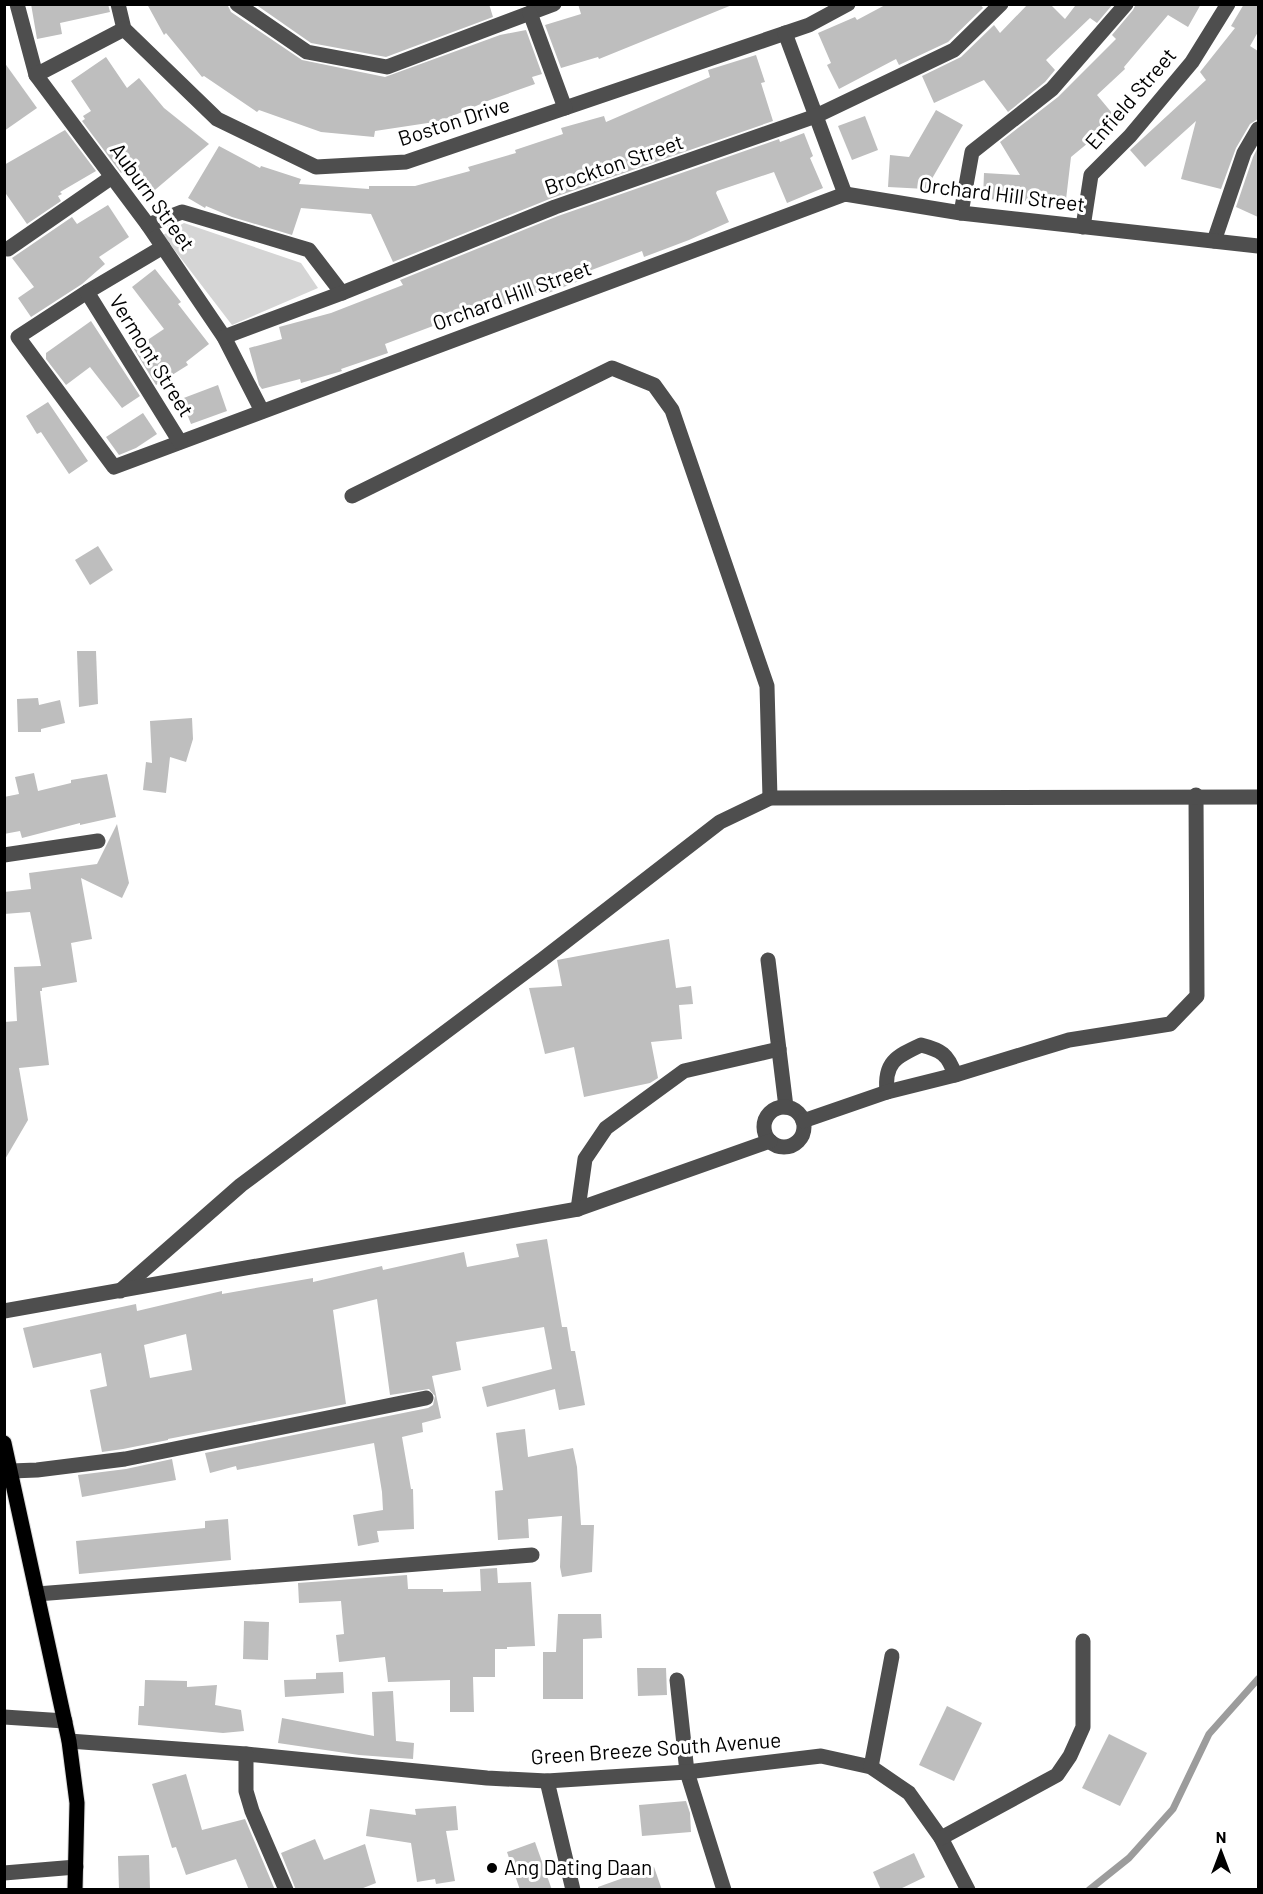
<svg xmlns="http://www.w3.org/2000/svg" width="1263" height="1894" viewBox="0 0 1263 1894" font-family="Barlow,sans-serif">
<rect width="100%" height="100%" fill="#fff"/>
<polygon fill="#d5d5d5" points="184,223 301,263 318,288 232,325 163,235"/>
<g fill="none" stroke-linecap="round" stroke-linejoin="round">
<polyline stroke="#9c9c9c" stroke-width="7" points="1089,1890 1129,1858 1173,1809 1209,1734 1258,1679"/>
</g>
<g fill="#bebebe" fill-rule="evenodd">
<polygon points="31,4 108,4 110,12 60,23 62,34 37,39"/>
<polygon points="147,4 227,4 231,12 302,60 385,77 500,35 526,30 542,74 532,77 535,84 490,100 441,121 375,131 374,137 321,132 259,110 257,112 204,76 202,77 166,33 164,35"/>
<polygon points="255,4 489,4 493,17 386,57 311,43"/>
<polygon points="578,4 732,4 732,5 599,59 598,57 561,68 545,25 581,14"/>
<polygon points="887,4 980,4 983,8 948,42 899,65 896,59 839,89 827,65 831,63 818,33 855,17 857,20"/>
<polygon points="1028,4 1050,4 1065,19 1075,6 1074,4 1113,4 1097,23 1090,18 1046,60 1055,70 1045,82 1008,112 984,80 934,103 922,76 961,57 994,25 1000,33"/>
<polygon points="1136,4 1201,4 1188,27 1168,15 1124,67 1125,69 1097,95 1117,119 1071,157 1065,208 1033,204 1033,201 983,199 984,173 1020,175 1000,142 1058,97 1116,39 1112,35 1133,10"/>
<polygon points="1244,4 1258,4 1258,32 1250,46 1258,51 1258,119 1250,124 1236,148 1221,189 1181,179 1196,121 1145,167 1130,150 1206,80 1200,72 1235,28 1231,26"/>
<polygon points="756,55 765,82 761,83 773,121 552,198 393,262 371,214 301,208 292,235 232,217 206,206 205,208 188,198 219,146 260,168 261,166 301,179 299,184 369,189 369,186 415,186 470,171 468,167 516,153 515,150 563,134 561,128 604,116 606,122 710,77 708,70"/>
<polygon points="106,57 127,88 139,78 164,108 209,144 149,195 127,169 121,173 82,121 85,119 83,116 91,111 71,81"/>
<polygon points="4,62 37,108 4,131"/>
<polygon points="936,110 963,125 926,189 888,187 890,155 909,157"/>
<polygon points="865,116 878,150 852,160 838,126"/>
<polygon points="65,130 96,171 60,192 62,194 58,196 61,201 27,224 4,191 4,165"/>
<polygon points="804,133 813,156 810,158 823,188 787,203 774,172 717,191 716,193 729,222 689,240 644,257 642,251 581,274 584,279 543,295 541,291 442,328 441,323 385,344 388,353 341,369 342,371 301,383 300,379 262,389 259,385 249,348 282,339 279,327 331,313 403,285 400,280 558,216 779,139 780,142"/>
<polygon points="1258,147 1258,217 1236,207 1253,157"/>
<polygon points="108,205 129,237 99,257 105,264 82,284 31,317 18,298 34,287 12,258 72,217 77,224"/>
<polygon points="155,269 181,302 178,304 209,344 186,362 188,365 156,385 134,349 164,329 132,287"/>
<polygon points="91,321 140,396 122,408 90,367 66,385 46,359 46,353"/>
<polygon points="218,385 227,411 191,424 181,399"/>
<polygon points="48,402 88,461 69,474 41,432 37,434 26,416"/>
<polygon points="143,413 157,434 136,448 119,455 106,437"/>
<polygon points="98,546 113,570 90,585 75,560"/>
<polygon points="77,651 96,651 98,704 79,707"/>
<polygon points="38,698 39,705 60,700 65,723 41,729 41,732 18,732 17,699"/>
<polygon points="192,718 193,739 186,762 170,757 166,793 143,790 146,762 152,763 150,721"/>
<polygon points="34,773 38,791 71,783 71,780 107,774 116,817 80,825 80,823 22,838 20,831 4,834 4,797 19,794 15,777"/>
<polygon points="117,824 129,883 122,898 81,878 92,939 71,943 77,982 42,988 42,991 40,991 49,1065 19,1068 28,1120 4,1161 4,1022 17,1021 14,967 41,966 30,912 4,914 4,892 31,889 29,873 97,864"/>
<polygon points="669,939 676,988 691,986 693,1004 679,1005 682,1039 651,1042 658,1078 650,1083 584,1097 574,1047 545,1054 529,988 562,986 557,960"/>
<path d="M 547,1239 L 562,1327 L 567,1327 L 571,1351 L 575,1351 L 585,1405 L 559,1410 L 555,1389 L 487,1407 L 482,1387 L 552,1369 L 544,1327 L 456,1342 L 461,1370 L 432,1376 L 441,1418 L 422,1423 L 423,1432 L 402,1437 L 411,1489 L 413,1489 L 414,1529 L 377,1531 L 379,1542 L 358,1546 L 353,1515 L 383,1510 L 382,1492 L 374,1443 L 237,1470 L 236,1466 L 210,1473 L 205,1453 L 428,1408 L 433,1405 L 435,1396 L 429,1389 L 390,1395 L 377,1299 L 333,1310 L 346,1404 L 168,1439 L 168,1440 L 123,1449 L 102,1452 L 90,1390 L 107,1386 L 101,1353 L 33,1368 L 23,1328 L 136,1304 L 137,1311 L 222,1291 L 222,1294 L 313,1278 L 313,1282 L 382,1266 L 383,1270 L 464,1252 L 467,1267 L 519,1257 L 516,1244 ZM 186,1334 L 192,1370 L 150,1378 L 144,1345 Z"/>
<polygon points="525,1429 528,1457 573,1448 577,1467 581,1525 594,1525 592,1572 562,1577 560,1567 562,1516 528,1519 529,1538 498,1540 495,1491 503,1490 496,1433"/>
<polygon points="172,1459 176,1480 82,1497 78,1475 126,1469"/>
<polygon points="228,1519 231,1560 79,1574 76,1541 205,1528 205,1521"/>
<polygon points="497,1568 498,1583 531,1582 535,1646 507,1647 507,1649 495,1649 495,1677 473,1677 474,1712 450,1712 450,1680 388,1682 385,1657 339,1662 336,1635 344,1634 341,1601 299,1603 298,1583 407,1575 408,1589 443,1589 443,1592 481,1591 480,1569"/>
<polygon points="558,1614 601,1614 602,1638 583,1639 583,1699 543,1699 543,1652 556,1652"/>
<polygon points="244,1621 269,1622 268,1660 243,1659"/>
<polygon points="637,1668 666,1668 667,1695 638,1696"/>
<polygon points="343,1672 344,1693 285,1697 284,1680 316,1679 316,1673"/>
<polygon points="145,1680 187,1681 187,1687 217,1685 215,1705 241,1710 244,1731 223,1733 138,1725 139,1706 144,1706"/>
<polygon points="393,1691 396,1741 414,1743 413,1759 359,1755 278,1743 282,1718 374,1736 372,1692"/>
<polygon points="947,1706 982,1723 954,1781 919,1765"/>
<polygon points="1109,1734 1147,1753 1120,1806 1082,1788"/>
<polygon points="186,1774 202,1830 245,1819 275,1890 249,1890 236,1859 186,1875 176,1847 172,1848 152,1784"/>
<polygon points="686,1801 690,1813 691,1832 642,1836 639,1805"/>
<polygon points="456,1806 458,1830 446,1831 455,1881 436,1884 435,1879 417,1882 411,1843 366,1836 370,1809 416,1815 415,1809"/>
<polygon points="315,1839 324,1860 365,1844 376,1883 358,1890 296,1890 281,1853"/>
<polygon points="535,1842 552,1890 520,1890 507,1852"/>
<polygon points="914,1853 925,1877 898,1890 881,1890 873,1872"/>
<polygon points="149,1855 150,1890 119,1890 118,1856"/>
<polygon points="654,1867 662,1890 598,1890 598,1887"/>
</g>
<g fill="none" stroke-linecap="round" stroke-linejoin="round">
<g stroke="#dbdbdb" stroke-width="17">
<polyline id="major" points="4,1443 69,1741 77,1803 75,1890"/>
</g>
<g stroke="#4e4e4e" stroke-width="15">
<polyline points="17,4 36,75 148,225 224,337 262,411"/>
<polyline points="118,4 124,29 217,119 316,167 406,162 809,25 848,4"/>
<polyline points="237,4 307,52 387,67 554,4"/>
<polyline points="530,13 565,108"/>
<polyline points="785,33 845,194"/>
<polyline points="36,75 124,29"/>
<polyline points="961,213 972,152 1052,89 1126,4"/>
<polyline points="148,225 182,212 309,250 342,293"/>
<polyline points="1083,227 1091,175 1130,136 1192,62 1228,4"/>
<polyline points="1214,241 1244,153 1258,129"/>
<polyline points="163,247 87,292 18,337 114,467 845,194 961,213 1258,246"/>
<polyline points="8,249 112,177"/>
<polyline points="87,292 180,442"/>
<polyline points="224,337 342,293 555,207 816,116 954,50 1001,4"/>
<polyline points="352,496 612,368 654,385 672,410 767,686 770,798"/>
<polyline points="4,855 98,841"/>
<polyline points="768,960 786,1107"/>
<path d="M 887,1092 C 884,1063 895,1057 921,1045 C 941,1050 948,1054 955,1075"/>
<circle cx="784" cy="1127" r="20"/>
<polyline points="803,1121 887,1092 955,1075 1069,1040 1170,1024 1197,996 1196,795"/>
<polyline points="578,1209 585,1159 606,1128 684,1071 779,1049"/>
<polyline points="120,1291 241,1185 543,959 720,822 770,798 1258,797"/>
<polyline points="4,1311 578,1209 770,1141"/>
<polyline points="11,1471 37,1470 125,1459 426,1398"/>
<polyline points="37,1594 532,1555"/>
<polyline points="677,1680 687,1772 724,1890"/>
<polyline points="4,1717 65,1721"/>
<polyline points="69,1741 246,1754 487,1778 547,1781 687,1772 821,1756 871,1767 909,1793 941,1838 968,1890"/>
<polyline points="246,1754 246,1791 252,1811 286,1890"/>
<polyline points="871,1767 892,1656"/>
<polyline points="547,1781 573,1890"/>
<polyline points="941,1838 1057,1775 1070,1756 1083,1727 1083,1641"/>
<polyline points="4,1873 76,1867"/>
</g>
<use href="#major" stroke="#000" stroke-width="15"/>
</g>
<circle fill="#000" stroke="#fff" stroke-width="2" cx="492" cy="1868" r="6"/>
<g text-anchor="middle" stroke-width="6" stroke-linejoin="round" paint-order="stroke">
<g font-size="21" fill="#000" stroke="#fff">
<text transform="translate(1131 99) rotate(-49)" y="7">Enfield Street</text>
<text transform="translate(454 122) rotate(-18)" y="7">Boston Drive</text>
<text transform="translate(614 165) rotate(-19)" y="7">Brockton Street</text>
<text transform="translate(1002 195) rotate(7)" y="7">Orchard Hill Street</text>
<text transform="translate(152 197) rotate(54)" y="7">Auburn Street</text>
<text transform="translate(512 296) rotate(-20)" y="7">Orchard Hill Street</text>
<text transform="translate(151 356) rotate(58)" y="7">Vermont Street</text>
<text transform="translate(656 1749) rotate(-4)" y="7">Green Breeze South Avenue</text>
</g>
<g font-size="21" fill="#000" stroke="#fff" text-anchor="start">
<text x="504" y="1875">Ang Dating Daan</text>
</g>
</g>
<rect width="1263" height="1894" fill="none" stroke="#000000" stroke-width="12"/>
<g transform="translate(1221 1852)" stroke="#ffffff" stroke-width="4.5" paint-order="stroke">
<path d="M0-4.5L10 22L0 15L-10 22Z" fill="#000000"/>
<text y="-9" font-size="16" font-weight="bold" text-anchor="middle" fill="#000000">N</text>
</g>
</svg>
